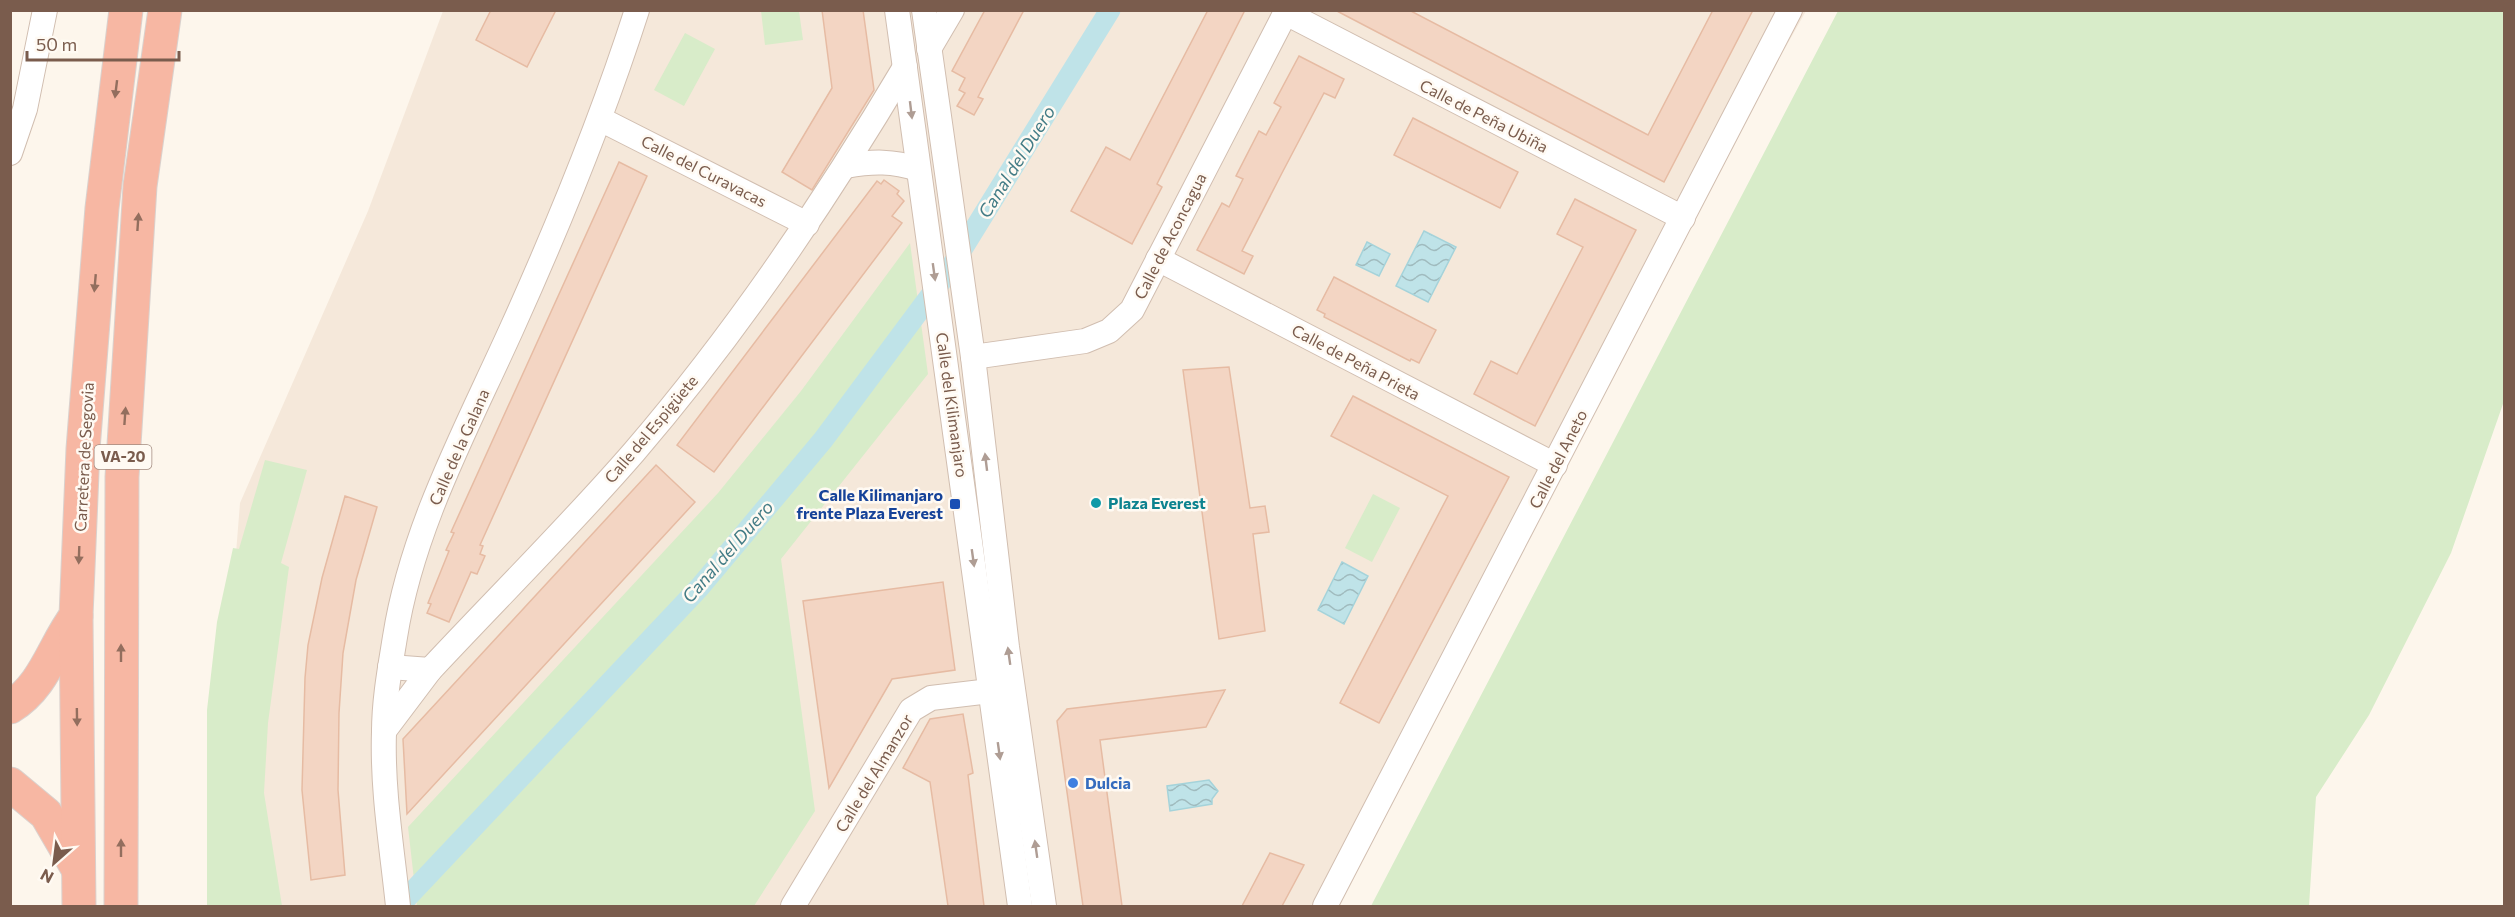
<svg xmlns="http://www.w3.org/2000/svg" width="2515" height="917" viewBox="0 0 2515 917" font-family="Commissioner,sans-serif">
<defs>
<pattern id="water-waves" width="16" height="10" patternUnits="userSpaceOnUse" patternTransform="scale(1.5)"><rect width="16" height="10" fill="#bfe3e8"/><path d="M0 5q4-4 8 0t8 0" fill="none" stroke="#a0bbbe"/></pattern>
</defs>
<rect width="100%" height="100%" fill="#fdf6ec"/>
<polygon fill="#f5e8da" points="443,11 1806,11 1550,465 1321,906 208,906 240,503 368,211"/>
<g fill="#d8ecc9">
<polygon points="761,11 799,11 803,40 765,45"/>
<polygon points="1838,11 2504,11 2504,401 2451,553 2369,715 2316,797 2309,906 1371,906"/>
<polygon points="685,33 715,49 684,106 654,90"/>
<polygon points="910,243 928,374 781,559 815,811 754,906 417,906 408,827 718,493 801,391"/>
<polygon points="265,460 307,470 281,563 289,567 268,723 264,793 282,906 207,906 207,710 217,622 233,548 239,549"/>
<polygon points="1373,494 1400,508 1372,562 1345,548"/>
</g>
<g fill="url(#water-waves)" stroke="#a5d3da" stroke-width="1.5">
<polygon points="1424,231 1456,247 1428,302 1396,286"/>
<polygon points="1367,242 1390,254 1379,276 1356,265"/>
<polygon points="1342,562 1368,576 1344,624 1318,610"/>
<polygon points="1209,780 1218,791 1212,799 1212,804 1170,811 1167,786"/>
</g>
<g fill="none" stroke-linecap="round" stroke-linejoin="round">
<polyline stroke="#bfe3e8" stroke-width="21" points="399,906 699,588 823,440 948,272 1110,10"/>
</g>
<g fill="#f3d5c3" stroke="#e6bba3" stroke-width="1.5">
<polygon points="491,10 556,10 527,67 476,40"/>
<polygon points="822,10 863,10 874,90 812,190 782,172 832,88"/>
<polygon points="985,10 1024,10 978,97 983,99 974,115 957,106 965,93 959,90 965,78 952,71"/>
<polygon points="1208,10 1245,10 1157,184 1162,187 1132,244 1071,211 1106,147 1130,160"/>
<polygon points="1335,10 1409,10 1648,135 1713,10 1753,10 1664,182"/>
<polygon points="1299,56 1344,79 1335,98 1324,93 1282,173 1242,251 1253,256 1244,274 1197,250 1222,203 1229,207 1243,179 1236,176 1259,131 1266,135 1281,107 1274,103"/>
<polygon points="1413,118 1518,172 1500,208 1394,155"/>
<polygon points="619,162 647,176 480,545 483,546 480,554 485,556 477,574 471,572 449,622 427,613 431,604 428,603 449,551 446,550 454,533 451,532"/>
<polygon points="884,180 899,191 897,194 904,201 892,216 902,223 714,472 677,445 877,181 881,184"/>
<polygon points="1575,199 1636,230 1535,426 1474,394 1491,361 1517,374 1569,274 1583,247 1557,234"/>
<polygon points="1334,277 1436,330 1419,363 1411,359 1410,361 1324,317 1325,314 1317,310"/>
<polygon points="1229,367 1250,508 1265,506 1269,532 1253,534 1265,631 1219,639 1183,370"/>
<polygon points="1353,396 1509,477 1379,723 1340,703 1448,496 1331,436"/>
<polygon points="656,465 695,502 407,814 403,739"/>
<polygon points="345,496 377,507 356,580 343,653 339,713 338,790 345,875 311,880 302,790 305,678 308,645 322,578"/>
<polygon points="943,582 955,670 892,679 829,788 803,601"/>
<polygon points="1225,690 1206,727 1100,740 1122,906 1083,906 1057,721 1067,709"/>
<polygon points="963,714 973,773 968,775 984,906 948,906 930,782 903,768 930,719"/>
<polygon points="1270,853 1304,865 1282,906 1242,906"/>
</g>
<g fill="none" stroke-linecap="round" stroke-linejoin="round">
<g stroke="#d1beb0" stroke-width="26">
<g id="minor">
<polyline points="897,10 1020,906"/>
<polyline points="924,10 973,357 1007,647 1044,906"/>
<polyline points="1286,13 1683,218"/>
<polyline points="929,49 952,10"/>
<polyline points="600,119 807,224"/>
<polyline points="10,153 25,109 45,10"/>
<path d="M 846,166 C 873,161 893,161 918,169"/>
<polyline points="1158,259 1555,465"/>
<polyline points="973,357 1085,341 1109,331 1132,310 1287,10"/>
<path d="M 390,667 L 430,670 C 498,597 569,527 634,452 C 737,332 825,202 905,67"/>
<polyline points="384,731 430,670"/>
<path d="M 398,906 C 392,848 382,790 384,732 C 384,700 390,668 395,637 C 412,528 467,428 512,328 C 559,224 602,119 637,10"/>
<polyline points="793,906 911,710 931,698 990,691"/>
<polyline points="1325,906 1790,10"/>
</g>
</g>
<g stroke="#dad1cd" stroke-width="35">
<g id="highway">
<path d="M 10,707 C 45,686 53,646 76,616"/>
<polyline points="10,784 46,814 78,869"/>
<polyline points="79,906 76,616 83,449 102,208 126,10"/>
<polyline points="121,906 122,477 140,186 165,10"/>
</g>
</g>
<use href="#minor" stroke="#fff" stroke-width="24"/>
<use href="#highway" stroke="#f7b7a3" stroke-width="33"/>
</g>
<defs><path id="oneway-solid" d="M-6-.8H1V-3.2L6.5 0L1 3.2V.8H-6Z" transform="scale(1.5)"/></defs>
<g fill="#936e5e">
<use href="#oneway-solid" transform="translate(116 89) rotate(97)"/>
<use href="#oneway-solid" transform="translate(138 222) rotate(-86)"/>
<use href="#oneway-solid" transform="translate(95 283) rotate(95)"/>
<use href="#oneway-solid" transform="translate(125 416) rotate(-86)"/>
<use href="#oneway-solid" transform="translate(79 555) rotate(92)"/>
<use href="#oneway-solid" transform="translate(121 653) rotate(-90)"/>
<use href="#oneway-solid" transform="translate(77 717) rotate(89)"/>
<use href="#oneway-solid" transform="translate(121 848) rotate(-90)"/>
</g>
<g fill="#af9d94">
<use href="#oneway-solid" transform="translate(911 110) rotate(83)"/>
<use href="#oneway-solid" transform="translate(934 272) rotate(82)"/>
<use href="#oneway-solid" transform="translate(986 462) rotate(-97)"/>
<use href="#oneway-solid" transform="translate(973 558) rotate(82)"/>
<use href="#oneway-solid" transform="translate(1009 656) rotate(-98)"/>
<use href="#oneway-solid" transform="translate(999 751) rotate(82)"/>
<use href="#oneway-solid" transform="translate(1036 849) rotate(-98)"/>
</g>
<circle fill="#0f9aa8" stroke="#fffaf3" stroke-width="2" cx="1096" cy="503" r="6"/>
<rect fill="#1a4fb4" stroke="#fffaf3" stroke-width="2" x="949" y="498" width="12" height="12" rx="3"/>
<circle fill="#3f7fe0" stroke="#fffaf3" stroke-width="2" cx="1073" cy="783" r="6"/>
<g text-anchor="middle" stroke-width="5" stroke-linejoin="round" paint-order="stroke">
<rect fill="#fffaf3" stroke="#a28b7f" stroke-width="1.5" x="94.5" y="445" width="57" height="24" rx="4.5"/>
<g font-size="15" font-weight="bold" fill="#7a5c4d">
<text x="123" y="462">VA-20</text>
</g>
<g font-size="16" fill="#7a5c4d" stroke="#fffaf3">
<text transform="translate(1484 116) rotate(27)" y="6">Calle de Peña Ubiña</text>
<text transform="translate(704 171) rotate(27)" y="6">Calle del Curavacas</text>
<text transform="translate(1170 236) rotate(-63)" y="6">Calle de Aconcagua</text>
<text transform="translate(1356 362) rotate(28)" y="6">Calle de Peña Prieta</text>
<text transform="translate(952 405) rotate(82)" y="6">Calle del Kilimanjaro</text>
<text transform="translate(651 429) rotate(-50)" y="6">Calle del Espigüete</text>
<text transform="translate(459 447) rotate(-66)" y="6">Calle de la Galana</text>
<text transform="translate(84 457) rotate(-87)" y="6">Carretera de Segovia</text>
<text transform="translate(1558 459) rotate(-63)" y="6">Calle del Aneto</text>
<text transform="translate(874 773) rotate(-59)" y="6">Calle del Almanzor</text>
</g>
<g font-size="16" font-weight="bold" fill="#164399" stroke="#fffaf3" text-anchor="end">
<text x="943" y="501">Calle Kilimanjaro<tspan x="943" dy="18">frente Plaza Everest</tspan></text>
</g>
<g font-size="16" font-weight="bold" fill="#0d838f" stroke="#fffaf3" text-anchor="start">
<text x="1108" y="509">Plaza Everest</text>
</g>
<g font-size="16" font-weight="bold" fill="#366cbe" stroke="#fffaf3" text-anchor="start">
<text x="1085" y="789">Dulcia</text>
</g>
<g font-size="18" font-style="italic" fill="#437c86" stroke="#fffaf3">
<text transform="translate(1017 162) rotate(-58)" y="6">Canal del Duero</text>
<text transform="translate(728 552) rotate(-49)" y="6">Canal del Duero</text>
</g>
</g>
<rect width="2515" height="917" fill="none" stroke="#7a5c4d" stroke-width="24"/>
<g transform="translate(54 863) rotate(208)" stroke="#fffaf3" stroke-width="4.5" paint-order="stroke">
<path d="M0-4.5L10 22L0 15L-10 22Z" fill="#7a5c4d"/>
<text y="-9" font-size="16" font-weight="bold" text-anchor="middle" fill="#7a5c4d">N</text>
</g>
<path d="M27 51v9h152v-9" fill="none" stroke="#7a5c4d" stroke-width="3"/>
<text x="36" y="51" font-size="18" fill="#7a5c4d" stroke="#fffaf3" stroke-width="4.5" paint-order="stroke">50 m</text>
</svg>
